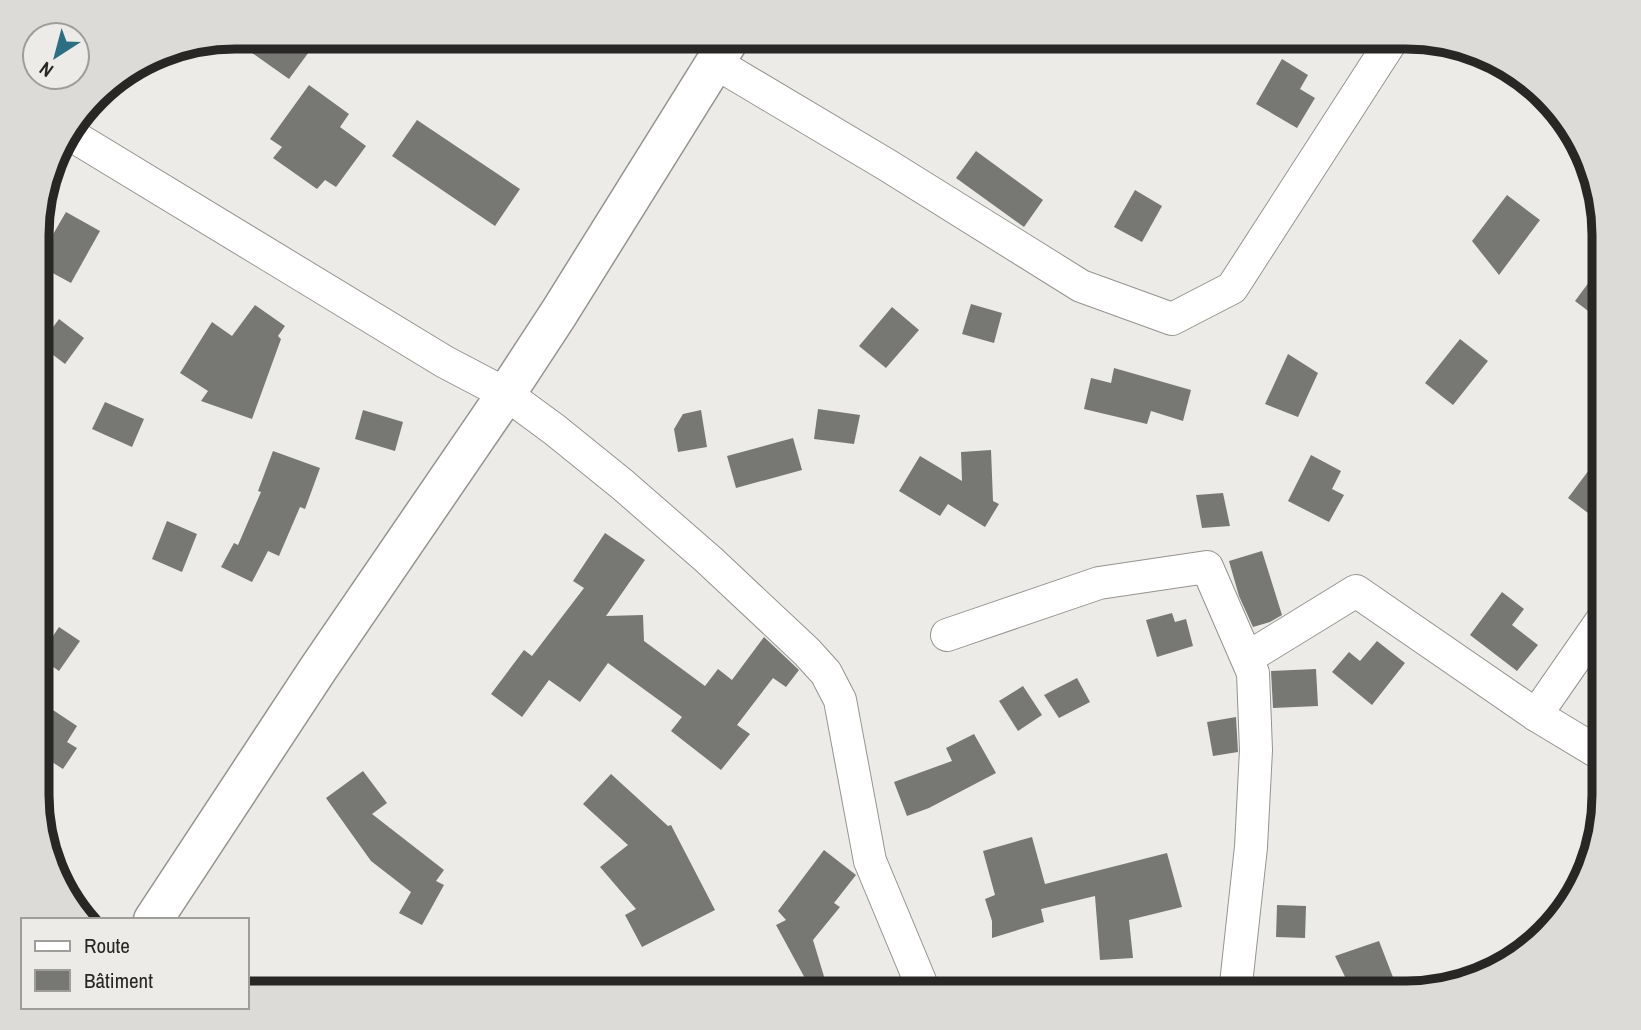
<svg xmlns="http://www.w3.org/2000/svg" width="1641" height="1030" viewBox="0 0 1641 1030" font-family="'Archivo Narrow',sans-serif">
<rect width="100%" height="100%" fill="#edebe7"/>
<g fill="#777874">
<polygon points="235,37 320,37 289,79 231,38"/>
<polygon points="1282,59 1308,75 1300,89 1315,98 1297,128 1256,104"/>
<polygon points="309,85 349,114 340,127 366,146 336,187 325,180 317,189 273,158 282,147 270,139"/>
<polygon points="417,120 520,189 495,226 392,156"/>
<polygon points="976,151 1043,200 1024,227 956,178"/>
<polygon points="1135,190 1162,206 1142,242 1114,227"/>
<polygon points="1507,195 1540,220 1499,275 1472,241"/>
<polygon points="66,212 100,231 71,283 38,265 38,260"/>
<polygon points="1604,262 1604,323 1575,301"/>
<polygon points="971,304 1002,313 994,343 962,334"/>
<polygon points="255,305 285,326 278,336 281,339 252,419 201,401 208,391 180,373 212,322 232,336"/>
<polygon points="892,307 919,330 886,368 859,346"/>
<polygon points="59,319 84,338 65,364 40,345"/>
<polygon points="1460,339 1488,361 1453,405 1425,383"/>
<polygon points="1288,354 1318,373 1298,417 1265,404"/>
<polygon points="1114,368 1191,390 1183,421 1151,411 1147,424 1084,409 1091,378 1111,383"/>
<polygon points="105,402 144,419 132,447 92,429"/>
<polygon points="818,409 860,415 854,444 814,439"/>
<polygon points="363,410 403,422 395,451 355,439"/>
<polygon points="701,410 707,447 678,452 674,429 683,414"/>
<polygon points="793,438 802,470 736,488 727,456"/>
<polygon points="991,450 993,501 999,504 985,527 948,504 940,516 899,491 920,456 962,481 961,452"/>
<polygon points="1604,450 1604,525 1568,498"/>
<polygon points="273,451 320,468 305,509 300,507 279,556 268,551 252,582 221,567 234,543 238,545 261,492 258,491"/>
<polygon points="1311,455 1341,471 1332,489 1344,495 1329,522 1288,501"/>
<polygon points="1223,493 1230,526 1202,528 1196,495"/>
<polygon points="167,521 197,534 182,572 152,559"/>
<polygon points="605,533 645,560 606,616 643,615 644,641 705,686 718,669 732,680 764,637 799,670 786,687 773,678 737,725 750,734 721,770 671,731 682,717 608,663 580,702 549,680 522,717 491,694 524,650 532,656 584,588 573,581"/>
<polygon points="1262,551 1282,615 1270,622 1253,627 1239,596 1229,561"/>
<polygon points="1502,592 1524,609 1512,625 1538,645 1517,671 1470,635"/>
<polygon points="1172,613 1175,622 1186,619 1193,646 1157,657 1146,620"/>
<polygon points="59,627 80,641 59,671 39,657"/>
<polygon points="1377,641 1405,663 1372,705 1332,672 1349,652 1360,661"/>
<polygon points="1316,669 1318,706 1273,708 1271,671"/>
<polygon points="1077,678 1090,702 1059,718 1044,695"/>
<polygon points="1023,686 1042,715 1018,731 999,701"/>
<polygon points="38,700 77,726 67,742 77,748 63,769 38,753"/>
<polygon points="1236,717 1238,752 1213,756 1207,722"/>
<polygon points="974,734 996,773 929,808 907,816 894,782 952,761 946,748"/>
<polygon points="363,771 387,803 372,814 444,870 436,881 444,885 422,925 399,913 411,892 371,861 326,798"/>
<polygon points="611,774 668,826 671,825 715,910 642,947 625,915 636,909 600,867 628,845 583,804"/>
<polygon points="1032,837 1045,884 1167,853 1182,907 1129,920 1133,958 1100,960 1095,896 1041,909 1044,922 992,938 992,921 985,899 995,895 983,851"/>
<polygon points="824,850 856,875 834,903 840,907 813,940 829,993 813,993 776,925 786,920 778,911"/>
<polygon points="1277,905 1306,906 1305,938 1276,937"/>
<polygon points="1379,941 1396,985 1373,993 1365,993 1359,979 1348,983 1335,956"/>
</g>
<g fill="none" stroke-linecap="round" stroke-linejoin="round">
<g stroke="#95938f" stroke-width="34">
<g id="street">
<polyline points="714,62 887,165 1081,286 1172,319 1232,288 1394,37"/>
<polyline points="68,133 445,362 506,394 555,430 623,485 709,560 807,652 826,673 840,700 870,861 920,981 922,993"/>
<polyline points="947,635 1099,583 1207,567 1253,673 1256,750 1251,847 1235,993"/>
<polyline points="1247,658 1356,591 1536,715 1604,756"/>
<polyline points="1536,715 1604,617"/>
</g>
</g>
<g stroke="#95938f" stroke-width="41">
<polyline id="secondary" points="153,920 318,669 506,394 559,313 731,37"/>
</g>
<use href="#street" stroke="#fff" stroke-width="32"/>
<use href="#secondary" stroke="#fff" stroke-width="38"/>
</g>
<path d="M0 0H1641V1030H0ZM235 49H1406A186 186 0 0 1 1592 235V795A186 186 0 0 1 1406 981H235A186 186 0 0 1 49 795V235A186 186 0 0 1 235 49Z" fill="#dddbd8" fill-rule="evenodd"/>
<path fill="none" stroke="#282726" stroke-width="9" d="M235 49H1406A186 186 0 0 1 1592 235V795A186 186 0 0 1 1406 981H235A186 186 0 0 1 49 795V235A186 186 0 0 1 235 49Z"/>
<rect x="21" y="918" width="228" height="91" fill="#edebe7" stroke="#9e9d9a" stroke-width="2"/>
<rect x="35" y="941" width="35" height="10" fill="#ffffff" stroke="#9e9d9a" stroke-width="2"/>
<text x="84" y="953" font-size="21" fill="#282726">Route</text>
<rect x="35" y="970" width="35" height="21" fill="#777874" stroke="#9e9d9a" stroke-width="2"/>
<text x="84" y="988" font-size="21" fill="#282726">Bâtiment</text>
<g transform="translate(56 56) rotate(216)"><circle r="33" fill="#edebe7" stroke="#9e9d9a" stroke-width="2"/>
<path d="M0-5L12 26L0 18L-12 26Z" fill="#2d6f82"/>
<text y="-10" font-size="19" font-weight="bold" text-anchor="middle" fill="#282726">N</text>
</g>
</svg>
